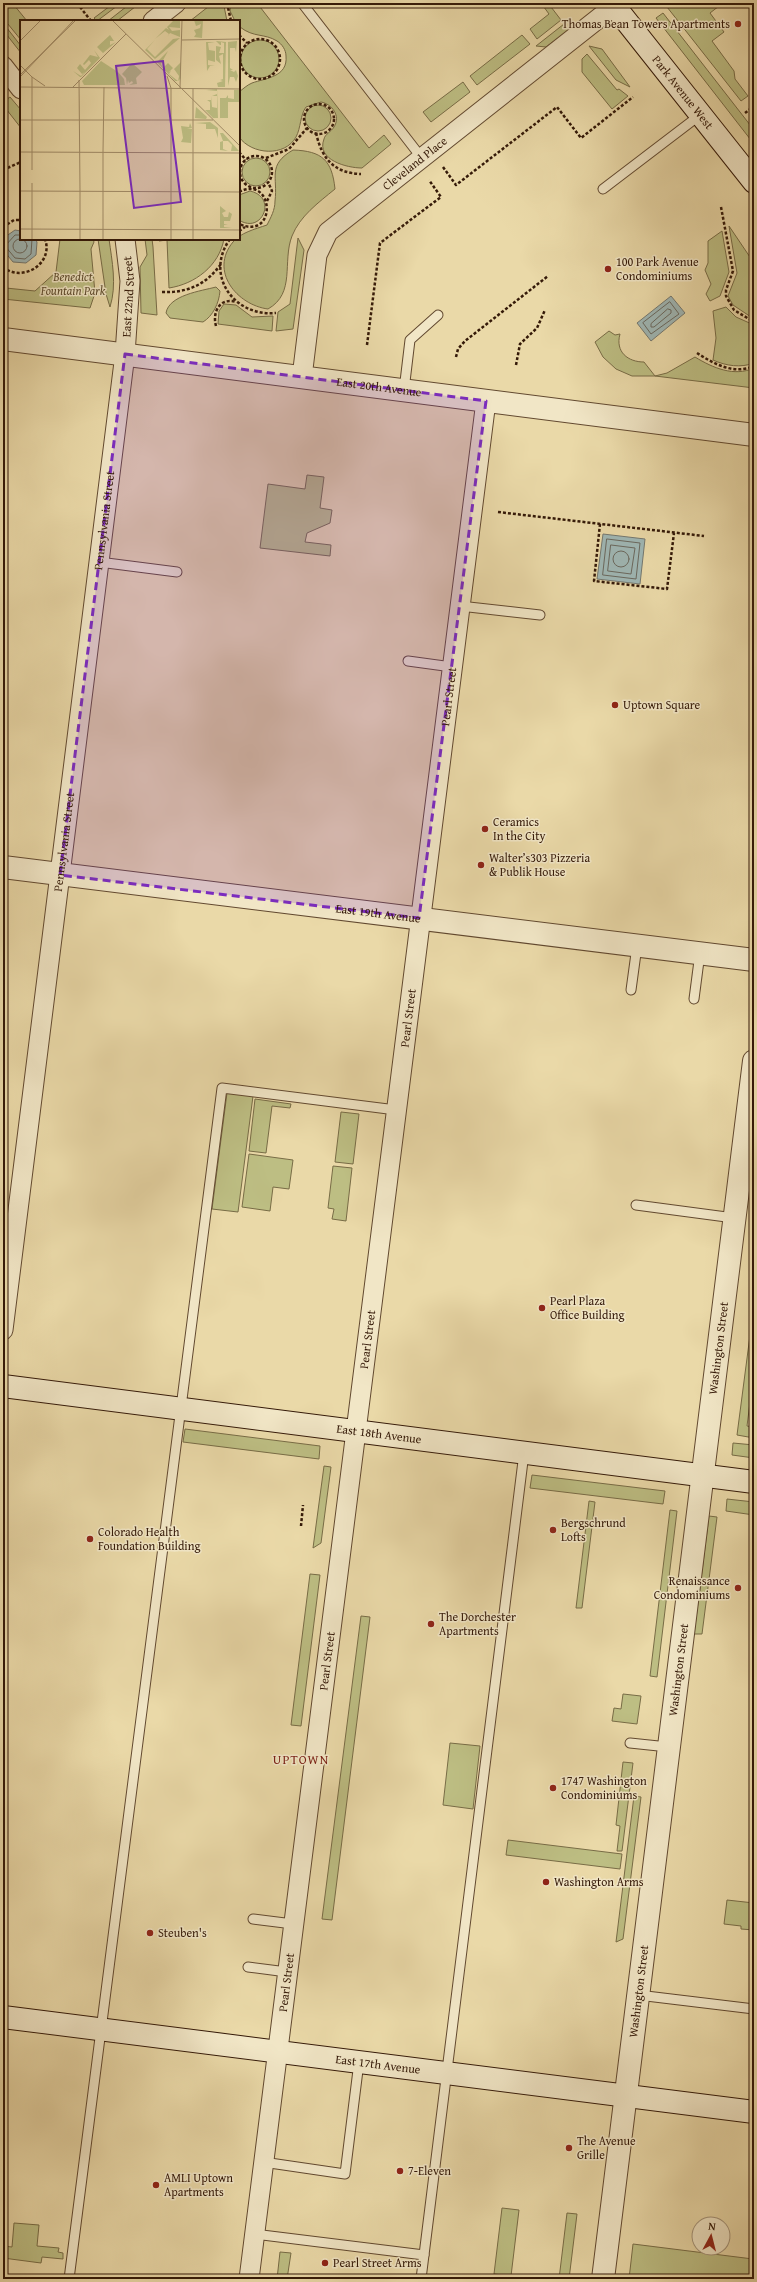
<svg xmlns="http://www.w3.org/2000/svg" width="757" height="2282" viewBox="0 0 757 2282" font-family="'Gentium Book Plus',serif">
<rect width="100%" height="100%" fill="#ead9a8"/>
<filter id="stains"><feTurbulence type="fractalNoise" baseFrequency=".005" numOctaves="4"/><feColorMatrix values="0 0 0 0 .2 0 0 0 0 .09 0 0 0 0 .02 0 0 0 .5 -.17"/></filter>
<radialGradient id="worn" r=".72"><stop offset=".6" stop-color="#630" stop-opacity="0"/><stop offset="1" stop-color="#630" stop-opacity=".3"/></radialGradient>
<g fill="#bdbe83" stroke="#786c46">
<polygon points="3,3 16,3 14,5 27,21 21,21 21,40 3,18"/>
<polygon points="114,3 121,3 97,21 94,18"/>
<polygon points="131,3 140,3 117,21 108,21"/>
<polygon points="213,3 221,3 224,6 227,21 190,21"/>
<path d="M 231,3 L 257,3 L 369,148 L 384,135 L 391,144 L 362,168 C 347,168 316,160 324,139 C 325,134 331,132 334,127 C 341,116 332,104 321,102 L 306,107 C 300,115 301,128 296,137 C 285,157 252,155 239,137 L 239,92 C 243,89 247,85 252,83 C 266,78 288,77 286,56 C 286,50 282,44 277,41 C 264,33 254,38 240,27 L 239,21 L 235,21 L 230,11 Z"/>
<polygon points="541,3 548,3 561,20 537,39 530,29 549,14"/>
<polygon points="672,3 723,3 710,13 724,32 712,41 734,71 735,79 748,96 741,101 667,7"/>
<polygon points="663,13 754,130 754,144 656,18"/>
<polygon points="3,23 21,46 21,53 3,30"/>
<polygon points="564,24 569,30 546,47 536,46"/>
<polygon points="522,35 530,44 477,85 470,76"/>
<circle cx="260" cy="59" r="19"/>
<polygon points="589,46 602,49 630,87 616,80"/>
<polygon points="587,54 617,90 619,89 628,96 612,109 582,72 582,59"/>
<polygon points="463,82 470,92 431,122 423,112"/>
<polygon points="10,97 21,110 21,128 3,105 3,102"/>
<circle cx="318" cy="118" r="13"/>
<polygon points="3,120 7,137 3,153"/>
<path d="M 293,150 C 322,151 332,160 335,189 C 318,203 300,216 292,236 C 282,262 296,293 268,309 C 237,305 209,271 233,242 C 240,233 255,229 267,225 C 271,217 275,210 275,201 C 278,177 267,165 293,150 Z"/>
<circle cx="256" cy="172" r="14"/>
<path d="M 250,191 C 278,197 262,235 239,220 L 239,195 Z"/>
<polygon points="729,226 754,263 754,319 733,305 728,296 737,273"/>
<polygon points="722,231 729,272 720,296 710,301 706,294 711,284 705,270 708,263 708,241"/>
<polygon points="298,238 304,250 293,329 276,331 278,312 290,304"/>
<polygon points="60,239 93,239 94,242 91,249 95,293 90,308 3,299 3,286 6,288 35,291 56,272"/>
<path d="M 98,239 L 109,239 C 112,261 117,285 110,307 L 106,294 Z"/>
<polygon points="145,239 152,239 153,247 157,315 141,313 140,267 147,255"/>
<path d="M 159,239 L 224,239 C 219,266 195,284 169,288 L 167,240 L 159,241 Z"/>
<path d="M 216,287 L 220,291 C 219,303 213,316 203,322 L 170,318 L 166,313 C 169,295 201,291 216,287 Z"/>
<polygon points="224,304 236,305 252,317 273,316 272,331 218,324 219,311"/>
<path d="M 726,307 L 736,317 L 754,325 L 754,363 C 741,368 726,366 713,360 L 716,338 L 713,311 Z"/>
<path d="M 609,331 L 615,335 L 620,334 C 615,352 628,362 644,362 L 655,376 L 667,373 L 695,357 C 713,368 734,377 754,368 L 754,388 L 655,376 L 632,376 L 616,369 L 603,357 L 595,342 Z"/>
<polygon points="307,475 324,477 320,508 332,510 330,523 307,533 305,542 331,545 330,556 260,548 268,484 305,489"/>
<polygon points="227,1093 253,1096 238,1212 212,1209"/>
<polygon points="255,1099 291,1104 290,1108 272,1106 266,1153 249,1151"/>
<polygon points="341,1112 359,1114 353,1164 335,1162"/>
<polygon points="249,1154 293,1160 289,1189 273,1187 270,1211 242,1207"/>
<polygon points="333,1166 352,1168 346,1221 332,1219 334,1209 328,1208"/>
<polygon points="752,1320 754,1321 754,1371 747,1426 754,1427 754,1438 737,1435"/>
<polygon points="185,1429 320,1446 319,1459 183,1442"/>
<polygon points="733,1443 754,1445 754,1458 732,1455"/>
<polygon points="324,1466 331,1467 321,1543 313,1548"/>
<polygon points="532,1475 665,1491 663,1504 530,1488"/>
<polygon points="727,1499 754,1502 754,1515 726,1511"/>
<polygon points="589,1501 595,1502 582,1608 576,1608"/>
<polygon points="670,1510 677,1511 657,1677 650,1676"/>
<polygon points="709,1516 717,1517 702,1634 694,1634"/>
<polygon points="310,1574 320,1575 301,1726 291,1725"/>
<polygon points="361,1616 370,1617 332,1920 322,1919"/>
<polygon points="623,1694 641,1696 637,1724 612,1721 614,1708 621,1709"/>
<polygon points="450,1743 480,1746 473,1809 443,1805"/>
<polygon points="623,1762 633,1763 622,1851 617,1851 620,1826 616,1825"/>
<polygon points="634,1796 641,1797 623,1939 616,1942"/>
<polygon points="508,1840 622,1854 620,1869 506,1855"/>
<polygon points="727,1900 754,1903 754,1930 741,1929 741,1926 724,1924"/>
<polygon points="502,2208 519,2210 511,2276 494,2274"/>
<polygon points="567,2213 577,2214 569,2279 559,2279"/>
<polygon points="14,2223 39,2225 37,2246 59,2248 58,2252 63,2253 63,2259 42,2257 41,2263 3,2258 3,2246 12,2247"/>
<polygon points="633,2244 753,2259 751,2279 629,2279"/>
<polygon points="280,2252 291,2253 287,2279 277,2279"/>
</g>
<g fill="#9fb7b5" stroke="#747870">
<polygon points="15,230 21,231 21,239 35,239 37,242 36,255 26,263 13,262 4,251 5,237"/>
<polygon points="671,296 685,313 651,341 637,323"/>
<polygon points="603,534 645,539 640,584 597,579"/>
</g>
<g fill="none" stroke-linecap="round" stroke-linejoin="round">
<g stroke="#6a685e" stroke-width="1">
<polyline points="21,235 15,235 5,246 15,258 25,259 31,254 32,239"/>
<circle cx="20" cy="246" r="7"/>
<polygon points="670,302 679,314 651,334 643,323"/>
<polygon points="668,309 671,310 671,313 654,327 651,327 651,324"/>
<polygon points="607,539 640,543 636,579 603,575"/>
<polygon points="611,545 635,548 631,574 608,571"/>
<circle cx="621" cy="559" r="8"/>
</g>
<g stroke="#624930" stroke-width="11">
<g id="service">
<polyline points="302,3 421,157"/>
<polyline points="603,189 700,115"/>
<polyline points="404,390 410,340 438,315"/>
<polyline points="99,562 177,572"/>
<polyline points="460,606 540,615"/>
<polyline points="408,661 452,667"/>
<polyline points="631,990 637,946"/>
<polyline points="694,999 700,953"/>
<polyline points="636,1205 734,1218"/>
<polyline points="630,1743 668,1747"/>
<polyline points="253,1919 293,1924"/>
<polyline points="248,1967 287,1972"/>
<polyline points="638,1995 754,2009"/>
<polyline points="263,2162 345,2174 359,2062"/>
<polyline points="254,2234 424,2255"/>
<polyline points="69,2279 222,1088 396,1110"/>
<polyline points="421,2279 524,1453"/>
</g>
</g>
<g stroke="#624930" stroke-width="21">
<g id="minor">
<polyline points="153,21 176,3"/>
<polyline points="3,66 21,89"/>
<path id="s1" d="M 302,377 L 317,255 L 328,232 L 618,3"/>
<path id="s2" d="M 3,1330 L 125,354 L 130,281 L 125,239"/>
<path id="s3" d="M 249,2279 L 486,401"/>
</g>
</g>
<g stroke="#624930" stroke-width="24">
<g id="tertiary">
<path id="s4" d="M 3,339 L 754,435"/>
<path id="s5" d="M 3,867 L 754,960"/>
<path id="s6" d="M 603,2279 L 754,1061"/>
</g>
</g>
<g stroke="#341908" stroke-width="24">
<g id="secondary">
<path id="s7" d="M 612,3 L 754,182"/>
<path id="s8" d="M 3,1386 L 754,1482"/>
<path id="s9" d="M 3,2017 L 754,2112"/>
</g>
</g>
<g stroke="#341908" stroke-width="2.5" stroke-dasharray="3 2" stroke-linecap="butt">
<polyline points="77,3 91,21"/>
<polyline points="227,3 231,21"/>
<polyline points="239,35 247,43"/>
<circle cx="260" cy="59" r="20"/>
<circle cx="319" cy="119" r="15"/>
<polyline points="745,113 754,106"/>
<path d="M 316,133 C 322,159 334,173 361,174"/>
<polyline points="239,152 246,160"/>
<circle cx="256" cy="172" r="16"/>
<polyline points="266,158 289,149 307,128"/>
<polyline points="443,167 456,185 557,107 581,138 633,97"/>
<polyline points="3,170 21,162"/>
<path d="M 239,192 C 274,174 278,241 239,224"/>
<polyline points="267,201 272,191 268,182"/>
<polyline points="721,207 733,271 726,290 726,296 734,310 754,322"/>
<polyline points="3,227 14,220 21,220"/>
<polyline points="239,231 245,227"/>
<path d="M 230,239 C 204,275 234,317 276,313"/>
<path d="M 3,267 C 22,283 54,264 45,239"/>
<path d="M 162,292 C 187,293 206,285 221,264"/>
<path d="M 216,326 C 212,312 220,297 236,302"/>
<polyline points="367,345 380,243 441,197 429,180"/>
<path d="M 697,353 C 714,364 734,375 754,366"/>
<polyline points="456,357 458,349 465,341 548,276"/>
<polyline points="516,365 520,344 537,328 545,310"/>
<polyline points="498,512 704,536"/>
<polyline points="600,524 594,581 667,589 674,533"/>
<polyline points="301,1526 303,1505"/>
</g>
<use href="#service" stroke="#f1e6c6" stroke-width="9"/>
<use href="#minor" stroke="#f1e6c6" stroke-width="19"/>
<use href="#tertiary" stroke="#f1e6c6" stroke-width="22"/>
<use href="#secondary" stroke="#f1e6c6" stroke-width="22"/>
</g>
<path fill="#7b2cbf" fill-opacity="0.2" stroke="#7b2cbf" stroke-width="3" stroke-dasharray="8 5" stroke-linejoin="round" d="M 125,354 L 486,401 L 419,918 L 60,875 Z"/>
<g fill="#8f2418" stroke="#f1e6c6" stroke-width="1.5">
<circle cx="738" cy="24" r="4"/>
<circle cx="608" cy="269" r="4"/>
<circle cx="615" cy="705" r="4"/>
<circle cx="485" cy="829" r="4"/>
<circle cx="481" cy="865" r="4"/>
<circle cx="542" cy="1308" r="4"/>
<circle cx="553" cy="1530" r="4"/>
<circle cx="90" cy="1539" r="4"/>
<circle cx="738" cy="1588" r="4"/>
<circle cx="431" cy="1624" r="4"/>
<circle cx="553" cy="1788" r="4"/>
<circle cx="546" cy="1882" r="4"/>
<circle cx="150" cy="1933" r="4"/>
<circle cx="569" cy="2148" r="4"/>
<circle cx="400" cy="2171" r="4"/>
<circle cx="156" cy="2185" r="4"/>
<circle cx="325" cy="2263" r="4"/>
</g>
<g text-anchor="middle" stroke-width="3" stroke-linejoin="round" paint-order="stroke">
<g font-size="12" fill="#341908" stroke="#f1e6c6" text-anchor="start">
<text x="730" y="28" text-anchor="end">Thomas Bean Towers Apartments</text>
<text x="616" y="266">100 Park Avenue<tspan x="616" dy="14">Condominiums</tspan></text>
<text x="623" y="709">Uptown Square</text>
<text x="493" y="826">Ceramics<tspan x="493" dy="14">In the City</tspan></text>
<text x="489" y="862">Walter’s303 Pizzeria<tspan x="489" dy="14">&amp; Publik House</tspan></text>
<text x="550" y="1305">Pearl Plaza<tspan x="550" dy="14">Office Building</tspan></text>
<text x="561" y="1527">Bergschrund<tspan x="561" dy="14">Lofts</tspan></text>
<text x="98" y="1536">Colorado Health<tspan x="98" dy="14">Foundation Building</tspan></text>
<text x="730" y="1585" text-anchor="end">Renaissance<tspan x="730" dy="14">Condominiums</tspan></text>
<text x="439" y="1621">The Dorchester<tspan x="439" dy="14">Apartments</tspan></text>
<text x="561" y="1785">1747 Washington<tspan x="561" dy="14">Condominiums</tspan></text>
<text x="554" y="1886">Washington Arms</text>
<text x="158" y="1937">Steuben's</text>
<text x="577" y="2145">The Avenue<tspan x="577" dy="14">Grille</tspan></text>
<text x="408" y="2175">7-Eleven</text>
<text x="164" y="2182">AMLI Uptown<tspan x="164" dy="14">Apartments</tspan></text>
<text x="333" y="2267">Pearl Street Arms</text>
</g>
<g font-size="12" fill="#341908" stroke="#f1e6c6">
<text dy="4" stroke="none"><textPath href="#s7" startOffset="114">Park Avenue West</textPath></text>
<text dy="4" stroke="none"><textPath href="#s1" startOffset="259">Cleveland Place</textPath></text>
<text dy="4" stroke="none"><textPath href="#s2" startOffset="1041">East 22nd Street</textPath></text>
<text dy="4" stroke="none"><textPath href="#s4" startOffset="379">East 20th Avenue</textPath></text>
<text dy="4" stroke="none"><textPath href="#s2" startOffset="816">Pennsylvania Street</textPath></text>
<text dy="4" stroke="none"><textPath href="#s3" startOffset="1595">Pearl Street</textPath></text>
<text dy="4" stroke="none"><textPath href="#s2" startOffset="492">Pennsylvania Street</textPath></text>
<text dy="4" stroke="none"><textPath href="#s5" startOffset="378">East 19th Avenue</textPath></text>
<text dy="4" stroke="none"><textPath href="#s3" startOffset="1271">Pearl Street</textPath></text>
<text dy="4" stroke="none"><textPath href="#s3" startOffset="947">Pearl Street</textPath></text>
<text dy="4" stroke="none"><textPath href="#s6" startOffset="938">Washington Street</textPath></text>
<text dy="4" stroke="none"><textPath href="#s8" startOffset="379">East 18th Avenue</textPath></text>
<text dy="4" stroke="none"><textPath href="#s3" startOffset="623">Pearl Street</textPath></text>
<text dy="4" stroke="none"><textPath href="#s6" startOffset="614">Washington Street</textPath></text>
<text dy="4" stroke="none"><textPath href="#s3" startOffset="299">Pearl Street</textPath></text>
<text dy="4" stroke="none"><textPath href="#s6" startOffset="290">Washington Street</textPath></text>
<text dy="4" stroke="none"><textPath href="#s9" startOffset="378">East 17th Avenue</textPath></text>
</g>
<g font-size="12" font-style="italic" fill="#5d4b2d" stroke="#f1e6c6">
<text x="73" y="281">Benedict<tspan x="73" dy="14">Fountain Park</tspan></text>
</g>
<g font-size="13" letter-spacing="1" fill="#7a1f14" stroke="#f1e6c6">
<text x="301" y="1764">UPTOWN</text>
</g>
</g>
<g transform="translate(20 20)">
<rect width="220" height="220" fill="#ead9a8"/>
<path d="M 160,0 L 160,8 L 149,7 L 152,11 L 160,10 L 160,17 L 150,13 L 147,17 L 149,14 L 145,11 L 135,19 L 146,8 L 149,10 L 147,7 L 153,1 ZM 174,0 L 183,0 L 182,18 L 174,17 L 176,14 L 174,10 L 180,8 L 181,4 L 176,6 ZM 90,15 L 94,21 L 90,21 L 90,25 L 96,22 L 83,33 L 77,27 ZM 160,18 L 135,39 L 125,30 L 135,20 L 127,29 L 135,37 L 153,19 ZM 196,21 L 206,22 L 205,67 L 198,67 L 197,63 L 203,61 L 200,60 L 203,59 L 203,34 L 199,36 L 201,44 L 196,40 L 196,26 L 201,27 L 199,33 L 204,33 L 204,23 L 201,22 L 201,25 L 200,25 ZM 217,21 L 216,32 L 215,28 L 210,28 L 210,48 L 213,50 L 210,50 L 214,52 L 216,50 L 218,56 L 216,62 L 214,57 L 210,57 L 208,66 L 208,22 ZM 186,22 L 195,22 L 188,23 L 189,30 L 195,31 L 195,42 L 188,40 L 188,45 L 195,46 L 190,46 L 187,51 ZM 74,30 L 80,38 L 61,57 L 60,57 L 53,51 L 61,56 L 65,52 L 62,54 L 57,48 L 60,44 L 65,50 L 71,43 L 69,40 L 64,45 L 63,44 L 70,35 L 78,37 ZM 148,31 L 141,44 L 143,48 L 148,43 L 153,48 L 148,53 L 151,51 L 149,54 L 158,61 L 159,56 L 154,49 L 161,42 L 161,58 L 158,61 L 155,61 L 137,42 ZM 81,41 L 98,52 L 104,59 L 105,65 L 64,65 L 62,61 ZM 112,43 L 122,52 L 116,58 L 117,64 L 109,65 L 113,63 L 112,61 L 109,63 L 108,60 L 107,65 L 106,58 L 102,54 ZM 197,69 L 198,98 L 193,98 L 185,90 L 190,90 L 190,82 L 187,80 L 191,80 L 191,76 L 192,87 L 197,88 L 197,76 L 192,76 L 197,74 L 197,71 L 186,70 ZM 214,70 L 220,70 L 220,82 L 208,82 L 208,98 L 200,98 L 200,78 L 206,78 L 208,75 L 208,78 L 214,79 ZM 176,87 L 187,97 L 186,99 L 175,98 ZM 190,102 L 198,108 L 198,118 L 195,109 L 186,109 L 186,104 L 175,103 ZM 170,103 L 172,108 L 167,109 L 172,109 L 171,123 L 161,122 L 163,118 L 161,106 L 169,107 ZM 200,113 L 203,113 L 219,131 L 211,131 L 212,125 L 208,121 L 203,121 L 203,129 L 208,131 L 200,130 L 200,122 L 203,121 ZM 200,186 L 206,191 L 202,193 L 204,197 L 208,197 L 209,192 L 212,194 L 210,201 L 204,201 L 204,204 L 208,204 L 204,205 L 204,207 L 212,208 L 200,208 Z" fill="#bdbe83"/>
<path fill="none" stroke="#a18c68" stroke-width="1" d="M 92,0 L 220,126M 162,20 L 220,19M 0,21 L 21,0M 0,45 L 12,57 L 12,150M 0,55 L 56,0M 147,56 L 151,68 L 151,220M 0,57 L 54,0M 12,57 L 25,66M 59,60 L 60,171M 0,67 L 220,69M 53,67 L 106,14M 160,68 L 162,0M 0,100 L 193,100M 0,132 L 220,133M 83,132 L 84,67M 83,132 L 83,220M 0,171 L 220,172M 60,171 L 60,220M 0,209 L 220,210M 12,220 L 12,163M 173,220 L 173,68"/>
<path fill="#7b2cbf" fill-opacity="0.15" stroke="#7b2cbf" stroke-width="2" d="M 143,41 L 161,182 L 114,188 L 96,46 Z"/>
<rect width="220" height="220" fill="none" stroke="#341908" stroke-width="2"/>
</g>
<rect width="757" height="2282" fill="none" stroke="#ead9a8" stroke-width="16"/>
<rect x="4" y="4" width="749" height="2274" fill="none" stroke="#341908" stroke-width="2"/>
<rect x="8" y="8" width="741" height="2266" fill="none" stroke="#341908"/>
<g transform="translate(711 2236) rotate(7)"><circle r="19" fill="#f1e6c6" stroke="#a5947a"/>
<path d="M0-3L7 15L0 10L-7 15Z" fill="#8f2418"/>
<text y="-6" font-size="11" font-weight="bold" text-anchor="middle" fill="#341908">N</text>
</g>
<rect width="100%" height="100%" filter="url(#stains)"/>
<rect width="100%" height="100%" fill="url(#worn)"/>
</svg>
